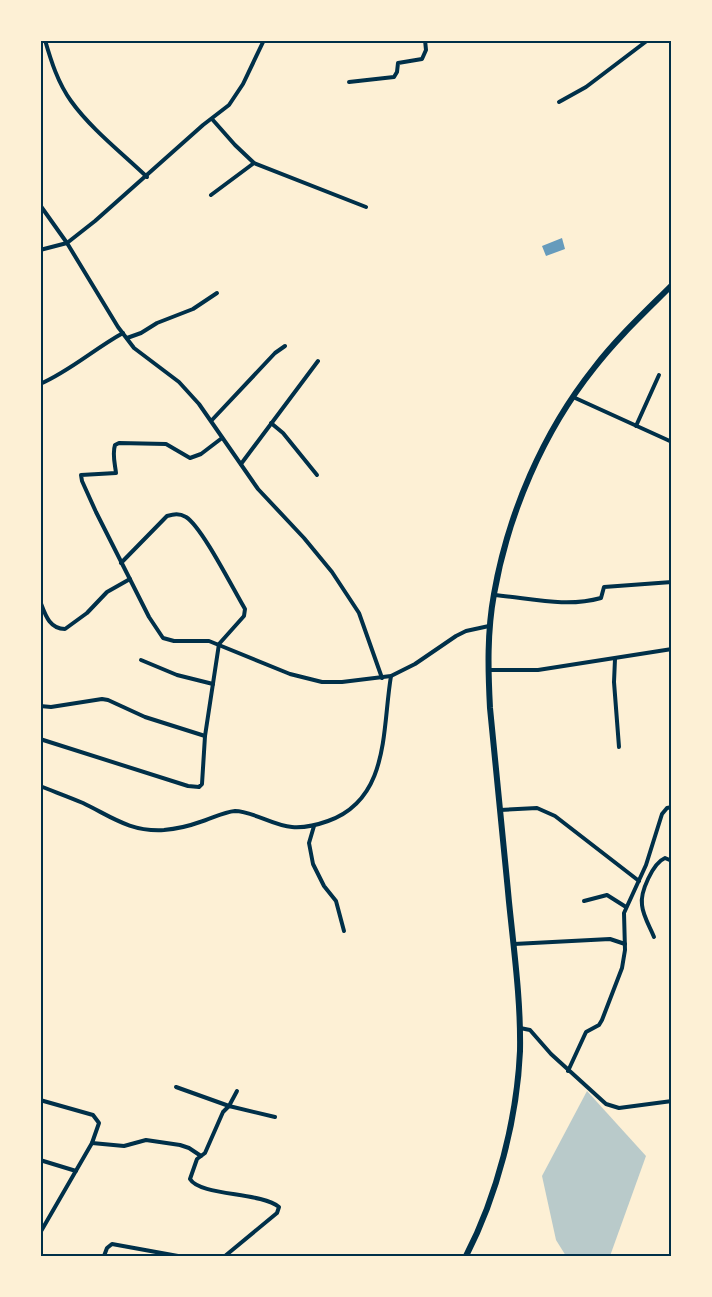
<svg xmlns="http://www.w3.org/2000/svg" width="712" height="1297" viewBox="0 0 712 1297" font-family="'Noto Sans',sans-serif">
<rect width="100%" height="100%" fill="#fdf0d5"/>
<polygon fill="#b9caca" points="587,1091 646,1156 610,1256 566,1256 556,1240 542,1176"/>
<polygon fill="#669bbc" points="562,238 565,249 546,256 542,246"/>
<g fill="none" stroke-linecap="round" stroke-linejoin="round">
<g stroke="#003049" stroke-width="4">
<path d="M 45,40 C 51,61 58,83 71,101 C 91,129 122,153 147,177"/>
<polyline points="349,82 394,77 397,72 398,63 422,59 426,50 425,40"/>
<polyline points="559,102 586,87 648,40"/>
<polyline points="212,119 235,145 254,163 366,207"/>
<polyline points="211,195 254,163"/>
<polyline points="40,205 67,243 118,327 134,348 179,382 199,404 258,489 304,538 332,572 359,613 382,678"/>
<polyline points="40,250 67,243 95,221 203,125 229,105 243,84 264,40"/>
<polyline points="127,338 141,333 157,323 193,309 217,293"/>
<path d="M 40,384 C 70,371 94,349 123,333"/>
<polyline points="573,397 672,442"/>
<polyline points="212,420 275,353 285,346"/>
<polyline points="271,423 283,433 317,475"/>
<polyline points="636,426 659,375"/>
<path d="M 222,438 L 201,454 L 190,458 L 166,444 L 119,443 L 115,445 C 112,454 115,464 116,473 L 81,475 L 82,481 L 96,512 L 149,617 L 163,638 L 174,641 L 209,641 L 290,674 L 322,682 L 342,682 L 391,676 L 415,664 L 456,636 L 466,631 L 489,626"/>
<polyline points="241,464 318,361"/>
<path d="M 494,595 C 530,598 565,608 601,598 L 604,587 L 672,582"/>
<path d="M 40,601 C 45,614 49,629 65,629 L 87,613 L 107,592 L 130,579"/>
<polyline points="615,659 614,682 619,747"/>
<polyline points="141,660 177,675 213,684"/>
<polyline points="489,670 538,670 672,649"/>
<polyline points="40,706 51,707 102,699 108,700 145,717 205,736"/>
<path d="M 40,739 L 188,786 L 199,787 L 202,784 L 205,736 L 219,644 L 244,616 L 245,609 C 233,589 202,527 186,517 C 179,513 174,514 167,516 L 121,563"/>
<path d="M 40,786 C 55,792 69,797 83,803 C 112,817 130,832 164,830 C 176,829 189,826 200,822 C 211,819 223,812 235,811 C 252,811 274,826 292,827 C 305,828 317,825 328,821 C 390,799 382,729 391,676"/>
<polyline points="500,810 537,808 555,816 639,881"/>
<polyline points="314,826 309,843 313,864 324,886 336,901 344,931"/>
<polyline points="584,901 607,895 626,907"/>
<path d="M 654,937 C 650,927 643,916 642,905 C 640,892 653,863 665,858 L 672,861"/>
<polyline points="514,944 610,939 625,944"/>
<polyline points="520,1028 530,1030 551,1054 606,1104 619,1108 672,1101"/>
<polyline points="568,1071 586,1032 599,1025 602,1020 622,968 625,950 624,913 646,865 662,814 667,808 672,807"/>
<polyline points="176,1087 229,1106 237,1091"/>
<polyline points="40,1100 93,1115 99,1123 92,1143 40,1233"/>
<polyline points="92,1143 124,1146 146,1140 180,1145 189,1148 201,1156"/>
<polyline points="40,1160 76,1171"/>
<polyline points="104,1256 107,1248 112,1244 178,1256"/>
<path d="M 225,1256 L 277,1213 L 279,1207 C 261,1192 200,1196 190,1179 L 197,1159 L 205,1153 L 223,1112 L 229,1106 L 275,1117"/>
</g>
<path stroke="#003049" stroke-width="6" d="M 466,1256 C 497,1196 517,1119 520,1051 C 521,1002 514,951 509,902 C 503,837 496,772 490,708 C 488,670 487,632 494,594 C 508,514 543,432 594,368 C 617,338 645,312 672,285"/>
</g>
<rect width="712" height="1297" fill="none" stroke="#fdf0d5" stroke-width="84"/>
<rect x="42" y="42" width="628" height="1213" fill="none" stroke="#003049" stroke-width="2"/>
</svg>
